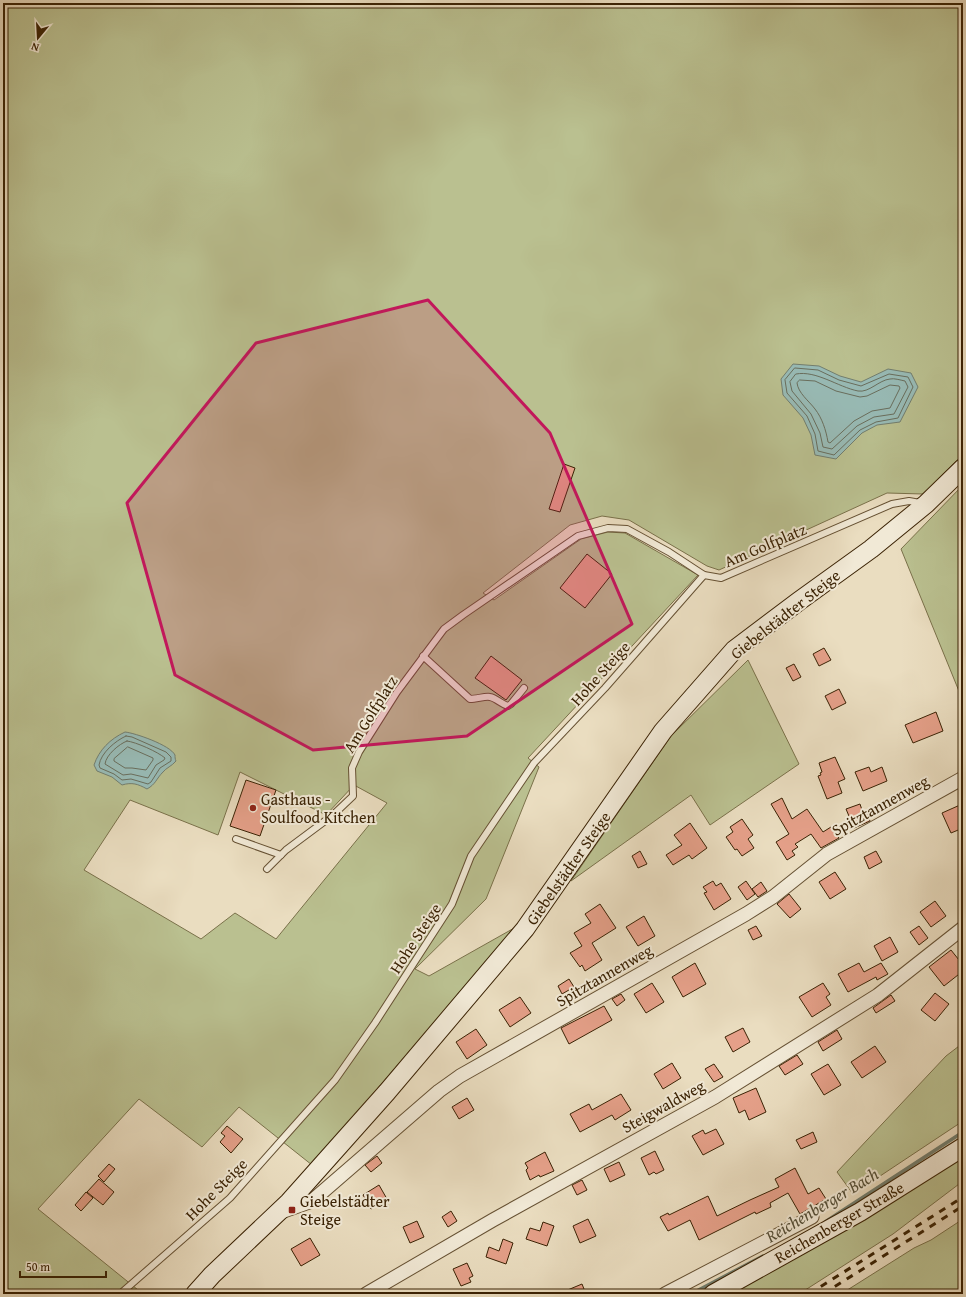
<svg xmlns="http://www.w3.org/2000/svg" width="966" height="1297" viewBox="0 0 966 1297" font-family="'Gentium Book Plus',serif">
<rect width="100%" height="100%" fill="#eaddc0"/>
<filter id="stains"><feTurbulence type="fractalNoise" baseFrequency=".005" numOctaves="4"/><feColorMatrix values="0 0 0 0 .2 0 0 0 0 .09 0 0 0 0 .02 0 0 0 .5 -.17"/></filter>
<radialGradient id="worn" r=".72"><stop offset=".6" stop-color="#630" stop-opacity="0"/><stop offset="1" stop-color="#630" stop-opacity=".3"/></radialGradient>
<g fill="#bac090" stroke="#7a714a" fill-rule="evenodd">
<path d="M 3,3 L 963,3 L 963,454 L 923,494 L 887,493 L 719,570 L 707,566 L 629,520 L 602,516 L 570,525 L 483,593 L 494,600 L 581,539 L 608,532 L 625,533 L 698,575 L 528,758 L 539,767 L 486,899 L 415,969 L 429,976 L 516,927 L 312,1165 L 239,1107 L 202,1147 L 139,1099 L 38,1209 L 143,1294 L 3,1294 ZM 240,772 L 326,815 L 354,785 L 387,803 L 276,939 L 235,913 L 201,939 L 84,870 L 130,800 L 218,835 Z"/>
<polygon points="963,485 963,701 901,549"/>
<polygon points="748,660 799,764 710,825 691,795 571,881 671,736"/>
<polygon points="963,1043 963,1121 853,1194 837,1172 946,1056"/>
<polygon points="963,1157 963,1181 893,1234 799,1294 710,1294"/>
<polygon points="963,1219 963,1294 841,1294 914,1248 931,1240"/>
</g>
<g fill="#98bbb6" stroke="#727e6f">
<polygon points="793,364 819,366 840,376 861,382 888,369 911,373 918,387 900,422 877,425 862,433 836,459 815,455 811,435 803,418 783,395 781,379"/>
<path d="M 125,732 C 135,733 170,745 175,755 C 175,757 175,759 176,761 C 172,766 166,768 163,772 C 156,779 156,784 147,789 C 138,784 132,782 122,785 L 112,777 L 97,771 L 94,765 C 99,750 110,739 125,732 Z"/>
</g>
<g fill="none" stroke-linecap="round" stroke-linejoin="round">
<g stroke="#696e5d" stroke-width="1">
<polygon points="795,368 818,370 839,380 861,386 889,374 908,377 913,387 898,418 876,422 860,430 834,455 818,451 815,434 807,416 787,393 785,380"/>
<path d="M 796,374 C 816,370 838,387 858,391 C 869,393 879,380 890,379 C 894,378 900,380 905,381 L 908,387 L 894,414 L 874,417 L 857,426 L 832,449 L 823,447 L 820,433 L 811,414 L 792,391 L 790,382 Z"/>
<path d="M 800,380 L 815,381 L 836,391 L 860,397 L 867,396 L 890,385 L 899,386 L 900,388 L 890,408 L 872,411 L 854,421 L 830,443 L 828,442 C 826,430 822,418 815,409 C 809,401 798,393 797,383 Z"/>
<path d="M 126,736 L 132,737 L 166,752 L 171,757 L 171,761 L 160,768 L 151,782 L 148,784 L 131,779 L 122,780 L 114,774 L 100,768 L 99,765 C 101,753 115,741 126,736 Z"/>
<path d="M 127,741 C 136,742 158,752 165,758 L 164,760 L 156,765 L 148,778 L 131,774 L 123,775 L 105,764 C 106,755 119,744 127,741 Z"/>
<polygon points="128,747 153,758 153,760 146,770 132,768 125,768 114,761 114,759"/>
</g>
<g stroke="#727e6f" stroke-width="3.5">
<polyline points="825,1222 963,1132"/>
<polyline points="691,1294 763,1256"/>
</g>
</g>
<g fill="#e5a089" stroke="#3a2204">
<polygon points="564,464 575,468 560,512 549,509"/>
<polygon points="587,554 612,574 585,608 560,588"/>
<polygon points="824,648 831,660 819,666 813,654"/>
<polygon points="491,656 522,680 506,700 475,678"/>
<polygon points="794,664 801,677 793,681 786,668"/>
<polygon points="839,689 846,703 832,710 825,696"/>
<polygon points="936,712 943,731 913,743 905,725"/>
<polygon points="835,757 845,779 838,782 842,793 827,799 818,776 821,775 820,773 822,772 819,763"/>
<polygon points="869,767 871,772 882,767 887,781 863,791 855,772"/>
<polygon points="246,780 276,790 260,836 230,826"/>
<polygon points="782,798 792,819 807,809 823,832 831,827 839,838 821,848 811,834 795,844 798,847 792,851 795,855 787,860 776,842 789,834 771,804"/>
<polygon points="860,804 863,813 867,812 870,821 854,828 846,809"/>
<polygon points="960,805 963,813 963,828 951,833 942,813"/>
<polygon points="742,819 753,835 748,839 754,848 742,856 737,849 735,850 726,837 733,832 730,827"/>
<polygon points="690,823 707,848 692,859 689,855 673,865 666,855 682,845 674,835"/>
<polygon points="640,851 647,864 638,868 632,856"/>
<polygon points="876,851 882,862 869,869 864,857"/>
<polygon points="835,872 846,889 830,899 819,882"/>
<polygon points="713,881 716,886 721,883 731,899 714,910 704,893 707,892 703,887"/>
<polygon points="746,881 755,894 747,900 738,887"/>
<polygon points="761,882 767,891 758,897 752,889"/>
<polygon points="789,894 801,909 790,918 777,904"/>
<polygon points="935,901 946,916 931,927 920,912"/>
<polygon points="600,904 616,928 592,943 602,960 585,971 582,965 580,967 570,953 582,946 574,933 591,923 585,914"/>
<polygon points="644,916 655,936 638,946 626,927"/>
<polygon points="756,926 762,936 753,940 748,930"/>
<polygon points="919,926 928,938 919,945 910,932"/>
<polygon points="890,937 898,952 882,961 874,946"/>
<polygon points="951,950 963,965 963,971 944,986 929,967"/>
<polygon points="695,963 706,984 683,997 672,977"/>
<polygon points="859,963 864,972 881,963 888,974 877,980 876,977 848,992 838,974"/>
<polygon points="569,979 574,987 562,994 558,986"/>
<polygon points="652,983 664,1002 646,1013 634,994"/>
<polygon points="823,983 830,994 826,997 831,1005 812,1017 799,997"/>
<polygon points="935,993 949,1004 935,1021 921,1010"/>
<polygon points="621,994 625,1000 617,1006 612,999"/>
<polygon points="891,995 895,1001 876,1013 873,1008"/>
<polygon points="520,997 531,1013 510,1027 499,1010"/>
<polygon points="604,1006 612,1020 569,1044 561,1028"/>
<polygon points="743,1028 750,1042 733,1052 725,1037"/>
<polygon points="476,1029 487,1045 467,1059 456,1042"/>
<polygon points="837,1030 842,1039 823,1051 818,1042"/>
<polygon points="875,1046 886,1062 862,1078 851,1062"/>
<polygon points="797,1055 803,1064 785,1075 779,1066"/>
<polygon points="672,1063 681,1078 663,1089 654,1074"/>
<polygon points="714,1064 723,1077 714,1082 705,1069"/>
<polygon points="828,1064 841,1085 824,1095 811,1074"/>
<polygon points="756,1088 766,1112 749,1120 745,1110 739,1113 733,1098"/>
<polygon points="621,1094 631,1110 615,1120 612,1115 580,1132 570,1114 589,1104 592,1110"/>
<polygon points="467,1098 474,1110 459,1119 452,1107"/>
<polygon points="227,1126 243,1139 231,1153 220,1142 225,1136 221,1133"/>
<polygon points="716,1129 724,1144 703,1155 692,1136 703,1130 705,1134"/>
<polygon points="813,1132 817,1142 801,1149 796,1140"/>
<polygon points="655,1151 664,1170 656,1174 654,1172 649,1175 641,1158"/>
<polygon points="545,1152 554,1171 540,1177 539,1175 530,1180 526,1170 528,1168 525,1163"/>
<polygon points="377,1156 382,1163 371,1172 365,1165"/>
<polygon points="619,1162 625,1175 610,1182 604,1169"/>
<polygon points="109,1164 115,1169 104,1182 98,1176"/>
<polygon points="795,1168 808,1194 819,1188 826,1199 800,1214 788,1193 770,1203 771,1207 756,1214 755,1212 699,1240 690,1220 668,1231 660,1217 668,1213 669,1215 708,1196 717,1216 750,1200 779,1187 775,1179"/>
<polygon points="99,1179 114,1192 103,1205 87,1192"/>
<polygon points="582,1180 587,1190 577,1195 572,1185"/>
<polygon points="379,1185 387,1199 371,1209 363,1195"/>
<polygon points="86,1192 93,1198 81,1211 75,1205"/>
<polygon points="451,1211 457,1221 448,1227 442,1217"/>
<polygon points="588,1219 596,1236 580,1243 573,1226"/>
<polygon points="417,1221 424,1237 410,1243 403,1227"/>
<polygon points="543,1222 554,1226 547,1246 526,1239 530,1228 540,1231"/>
<polygon points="310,1238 320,1255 301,1266 291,1249"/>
<polygon points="503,1239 513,1243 506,1264 486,1257 489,1247 499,1251"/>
<polygon points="467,1263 473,1276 469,1278 471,1282 461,1286 453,1269"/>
<polygon points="582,1284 586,1294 558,1294"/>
</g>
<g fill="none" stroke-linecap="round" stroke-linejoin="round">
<g stroke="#665133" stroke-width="8">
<g id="lane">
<path d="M 423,656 L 470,699 C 477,699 485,696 490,697 C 496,698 501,704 508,706 L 511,704 L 524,688"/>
<polyline points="236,839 281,855"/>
<polyline points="267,869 286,850 333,815 353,796 352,768 359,752 397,692 444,629 463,615 578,536 608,528 627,529 669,552 704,575 721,578 892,504 909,501 920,503"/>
<polyline points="120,1294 230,1198 335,1080 375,1023 452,904 471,856 534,763 605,688 704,575"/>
</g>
</g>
<g stroke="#665133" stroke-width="15">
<g id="street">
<polyline points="281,1212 312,1201 439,1091 460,1076 746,914 773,897 827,854 963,778"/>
<polyline points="366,1294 493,1220 715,1097 878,995 963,928"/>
<polyline points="665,1294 812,1217"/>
</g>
</g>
<g stroke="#3a2204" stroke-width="20">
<g id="secondary">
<polyline points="195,1294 212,1275 289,1202 387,1092 525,929 663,731 734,650 799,601 871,549 926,504 963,468"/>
<polyline points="713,1294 860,1212 963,1147"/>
</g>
</g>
<use href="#lane" stroke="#f1e9d6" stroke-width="6"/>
<use href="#street" stroke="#f1e9d6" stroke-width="13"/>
<use href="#secondary" stroke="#f1e9d6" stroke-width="18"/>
<g stroke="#3a2204" stroke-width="3" stroke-dasharray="7 7" stroke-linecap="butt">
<polyline points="809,1294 963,1197"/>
<polyline points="823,1294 963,1206"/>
</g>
</g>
<path fill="#c2185b" fill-opacity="0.2" stroke="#c2185b" stroke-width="3" stroke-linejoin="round" d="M 428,300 L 550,433 L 632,624 L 467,736 L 313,750 L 175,675 L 127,503 L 256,343 Z"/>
<g fill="#8f2418" stroke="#f1e9d6" stroke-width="1.5">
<circle cx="253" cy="808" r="4"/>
<rect x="288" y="1206" width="8" height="8" rx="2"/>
</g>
<g text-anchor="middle" stroke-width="4" stroke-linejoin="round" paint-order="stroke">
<g font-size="16" fill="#3a2204" stroke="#f1e9d6">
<text transform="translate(765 545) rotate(-23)" y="6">Am Golfplatz</text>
<text transform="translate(785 614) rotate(-38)" y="6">Giebelstädter Steige</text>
<text transform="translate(600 673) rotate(-48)" y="6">Hohe Steige</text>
<text transform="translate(370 714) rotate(-58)" y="6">Am Golfplatz</text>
<text transform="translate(880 805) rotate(-29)" y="6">Spitztannenweg</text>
<text transform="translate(568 868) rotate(-55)" y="6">Giebelstädter Steige</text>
<text transform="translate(415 938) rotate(-57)" y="6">Hohe Steige</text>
<text transform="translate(604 975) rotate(-30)" y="6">Spitztannenweg</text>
<text transform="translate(663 1106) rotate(-29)" y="6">Steigwaldweg</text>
<text transform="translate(216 1189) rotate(-45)" y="6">Hohe Steige</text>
<text transform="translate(839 1222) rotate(-30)" y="6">Reichenberger Straße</text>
</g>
<g font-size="16" fill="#3a2204" stroke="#f1e9d6" text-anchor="start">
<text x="261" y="805">Gasthaus -<tspan x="261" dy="18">Soulfood Kitchen</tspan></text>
<text x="300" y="1207">Giebelstädter<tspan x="300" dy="18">Steige</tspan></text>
</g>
<g font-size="17" font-style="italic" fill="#565039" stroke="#f1e9d6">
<text transform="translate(822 1205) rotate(-31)" y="6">Reichenberger Bach</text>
</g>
</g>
<rect width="966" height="1297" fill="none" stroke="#eaddc0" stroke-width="16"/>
<rect x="4" y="4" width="958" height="1289" fill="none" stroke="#3a2204" stroke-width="2"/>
<rect x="8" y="8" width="950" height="1281" fill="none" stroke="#3a2204"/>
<g transform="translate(38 38) rotate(198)" stroke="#f1e9d6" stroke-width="3" paint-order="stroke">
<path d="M0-3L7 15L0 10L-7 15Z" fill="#3a2204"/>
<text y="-6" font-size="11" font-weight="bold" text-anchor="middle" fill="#3a2204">N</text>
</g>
<path d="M20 1271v6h86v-6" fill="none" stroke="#3a2204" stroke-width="2"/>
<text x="26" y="1271" font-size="12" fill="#3a2204" stroke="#f1e9d6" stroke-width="3" paint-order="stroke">50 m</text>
<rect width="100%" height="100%" filter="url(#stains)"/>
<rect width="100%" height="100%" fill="url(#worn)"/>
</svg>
